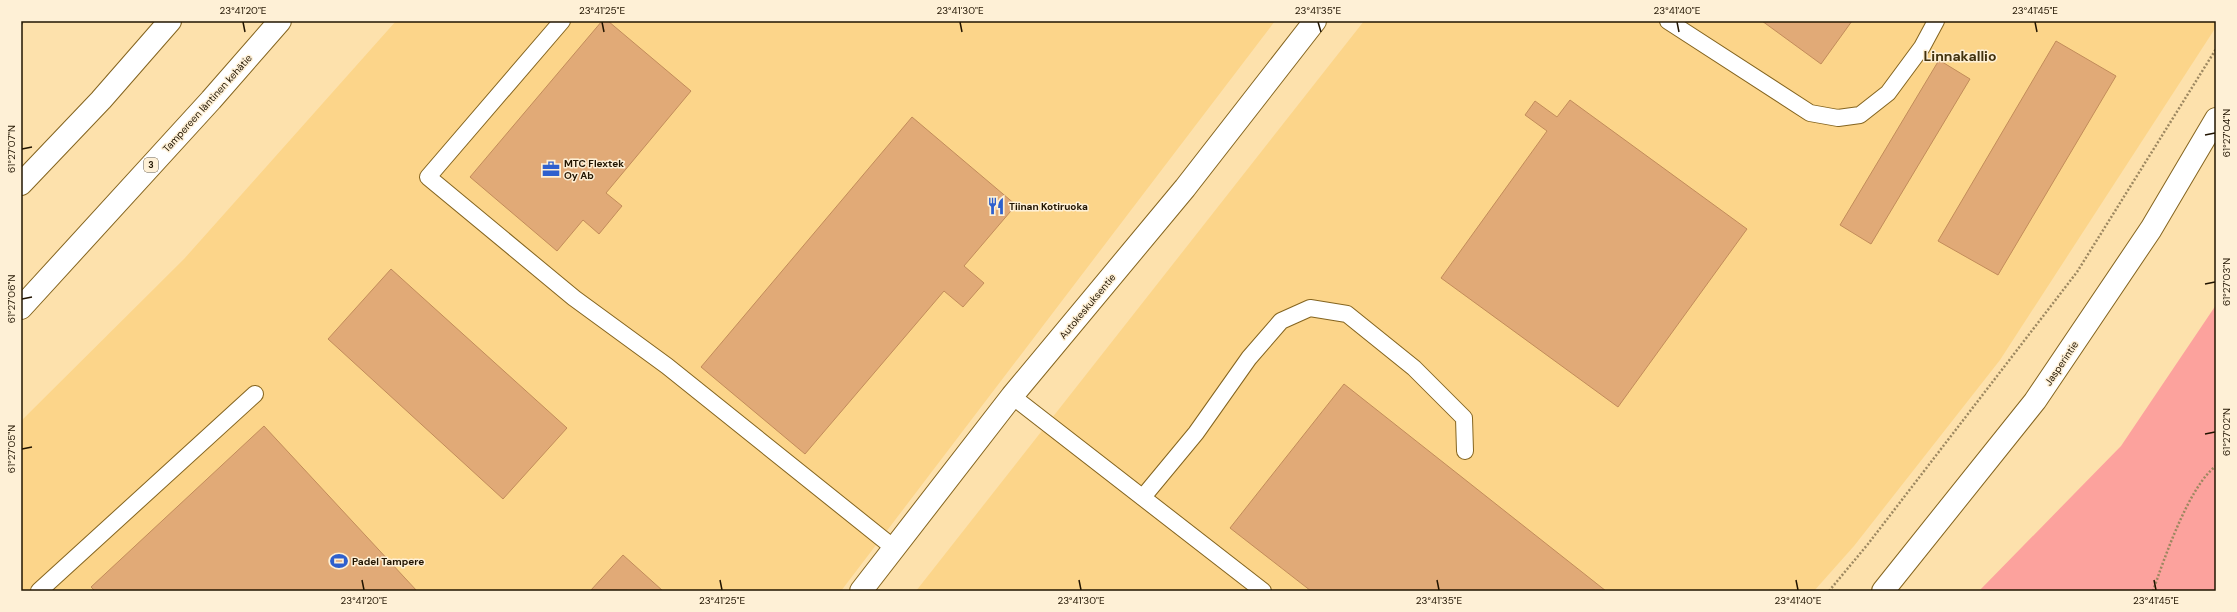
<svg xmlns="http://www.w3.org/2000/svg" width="2237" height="612" viewBox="0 0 2237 612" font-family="'DM Sans',sans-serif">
<rect width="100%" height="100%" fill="#fde1ac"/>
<g fill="#fcd58a">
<polygon points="396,21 1275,21 841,591 21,591 21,421 184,259"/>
<polygon points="1364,21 2216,21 2216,27 2000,360 1854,546 1814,591 916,591"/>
</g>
<polygon fill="#fca29d" points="2216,305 2216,591 1979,591 2121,446"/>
<g fill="#e1aa77" stroke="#c28c5a">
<polygon points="602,21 608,21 691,91 606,193 622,206 599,234 583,220 557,251 470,177"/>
<polygon points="1762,21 1852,21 1821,64"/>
<polygon points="2056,41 2116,76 1998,275 1938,241"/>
<polygon points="1939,60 1970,79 1871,244 1840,225"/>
<polygon points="1570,100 1747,229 1618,407 1441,278 1547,131 1525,115 1535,101 1557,117"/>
<polygon points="912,117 1016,205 964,266 984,283 963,307 944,291 805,454 701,367"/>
<polygon points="391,269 567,428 503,499 328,339"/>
<polygon points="1344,384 1606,591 1311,591 1230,528"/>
<polygon points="264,426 417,591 95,591 91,587"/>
<polygon points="623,555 663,591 591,590"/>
</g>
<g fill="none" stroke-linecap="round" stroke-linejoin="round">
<g stroke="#84641f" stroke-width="18">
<g id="lane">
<polyline points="562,21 428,177 574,298 667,366 894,548"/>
<polyline points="1668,21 1810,113 1838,118 1860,115 1888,93 1922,47 1936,21"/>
<polyline points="1012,396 1263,591"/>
<polyline points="1143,497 1196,433 1249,358 1281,321 1310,308 1347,314 1414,368 1464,418 1465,451"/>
<polyline points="39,591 255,394"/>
</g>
</g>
<g stroke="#84641f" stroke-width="24">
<polyline id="street" points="861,591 1012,396 1185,188 1315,21"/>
</g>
<g stroke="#84641f" stroke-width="24">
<polyline id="secondary" points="1883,591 2035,401 2151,229 2216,119"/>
</g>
<g stroke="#84641f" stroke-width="24">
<g id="highway">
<polyline points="21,184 101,100 170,21"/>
<polyline points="21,308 211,100 280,21"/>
</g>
</g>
<g stroke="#9c8760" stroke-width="2.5" stroke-dasharray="2 2" stroke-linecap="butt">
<polyline points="21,24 24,21"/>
<polyline points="1829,591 1868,544 2077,272 2216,49"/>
<path d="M 2153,591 C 2164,559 2189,486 2216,466"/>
</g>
<use href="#lane" stroke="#fff" stroke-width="16"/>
<use href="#street" stroke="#fff" stroke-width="22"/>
<use href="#secondary" stroke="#fff" stroke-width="22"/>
<use href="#highway" stroke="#fff" stroke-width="22"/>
</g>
<path fill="none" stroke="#211400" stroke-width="1.5" d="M 243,22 L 245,32M 602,22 L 604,32M 960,22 L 962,32M 1318,22 L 1321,32M 1677,22 L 1679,32M 2035,22 L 2037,32M 2205,135 L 2215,133M 22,149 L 32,147M 2205,284 L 2215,282M 22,299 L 32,297M 2205,434 L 2215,432M 22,449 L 32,447M 362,580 L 364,590M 720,580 L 722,590M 1079,580 L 1081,590M 1437,580 L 1439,590M 1796,580 L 1798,590M 2154,580 L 2156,590"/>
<defs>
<g id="office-bare" transform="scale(1.38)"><path d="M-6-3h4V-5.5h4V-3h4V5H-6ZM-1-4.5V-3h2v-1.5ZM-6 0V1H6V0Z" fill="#2e60ce" stroke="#fef0d6" stroke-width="2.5" paint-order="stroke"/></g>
<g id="restaurant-bare" transform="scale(1.38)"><path d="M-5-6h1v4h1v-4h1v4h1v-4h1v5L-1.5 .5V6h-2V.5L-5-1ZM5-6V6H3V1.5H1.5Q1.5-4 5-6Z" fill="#2e60ce" stroke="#fef0d6" stroke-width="2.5" paint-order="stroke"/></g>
<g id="stadium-bare" transform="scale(1.38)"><path d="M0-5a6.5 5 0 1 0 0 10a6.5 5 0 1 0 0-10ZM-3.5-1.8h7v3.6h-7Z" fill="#2e60ce" stroke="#fef0d6" stroke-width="2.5" paint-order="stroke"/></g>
</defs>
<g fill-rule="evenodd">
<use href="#office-bare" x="551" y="169"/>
<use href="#restaurant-bare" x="996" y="206"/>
<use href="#stadium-bare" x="339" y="561"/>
</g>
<g text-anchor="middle" stroke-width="3" stroke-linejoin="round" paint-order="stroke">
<rect fill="#fef0d6" stroke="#635640" stroke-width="1" x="144" y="158" width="14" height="14" rx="3"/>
<g font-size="9" font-weight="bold" fill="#211400">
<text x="151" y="168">3</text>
</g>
<g font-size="10" fill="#211400" stroke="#fef0d6">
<text transform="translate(207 103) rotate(-48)" y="4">Tampereen läntinen kehätie</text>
<text transform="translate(1087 306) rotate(-50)" y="4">Autokeskuksentie</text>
<text transform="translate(2061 363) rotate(-56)" y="4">Jasperintie</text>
</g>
<g font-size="10" font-weight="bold" fill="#211400" stroke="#fef0d6" text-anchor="start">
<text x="564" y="167">MTC Flextek<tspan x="564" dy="12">Oy Ab</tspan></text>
<text x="1009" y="210">Tiinan Kotiruoka</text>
<text x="352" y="565">Padel Tampere</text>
</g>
<g font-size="14" font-weight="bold" fill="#42320e" stroke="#fef0d6">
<text x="1960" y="61">Linnakallio</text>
</g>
</g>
<rect width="2237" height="612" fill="none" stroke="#fef0d6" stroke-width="44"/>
<rect x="22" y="22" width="2193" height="568" fill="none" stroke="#211400" stroke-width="1.5"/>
<g font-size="10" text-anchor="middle" fill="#211400">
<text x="243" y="14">23°41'20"E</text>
<text x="602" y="14">23°41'25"E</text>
<text x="960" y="14">23°41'30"E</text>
<text x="1318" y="14">23°41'35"E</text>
<text x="1677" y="14">23°41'40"E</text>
<text x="2035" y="14">23°41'45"E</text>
<text transform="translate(2226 133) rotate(-90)" y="4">61°27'04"N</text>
<text transform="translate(11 149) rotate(-90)" y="4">61°27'07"N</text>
<text transform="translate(2226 282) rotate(-90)" y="4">61°27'03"N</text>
<text transform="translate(11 299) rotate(-90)" y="4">61°27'06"N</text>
<text transform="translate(2226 432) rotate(-90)" y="4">61°27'02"N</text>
<text transform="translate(11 449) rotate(-90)" y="4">61°27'05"N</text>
<text x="364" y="604">23°41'20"E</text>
<text x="722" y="604">23°41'25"E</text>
<text x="1081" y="604">23°41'30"E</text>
<text x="1439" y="604">23°41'35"E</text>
<text x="1798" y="604">23°41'40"E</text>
<text x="2156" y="604">23°41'45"E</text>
</g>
</svg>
